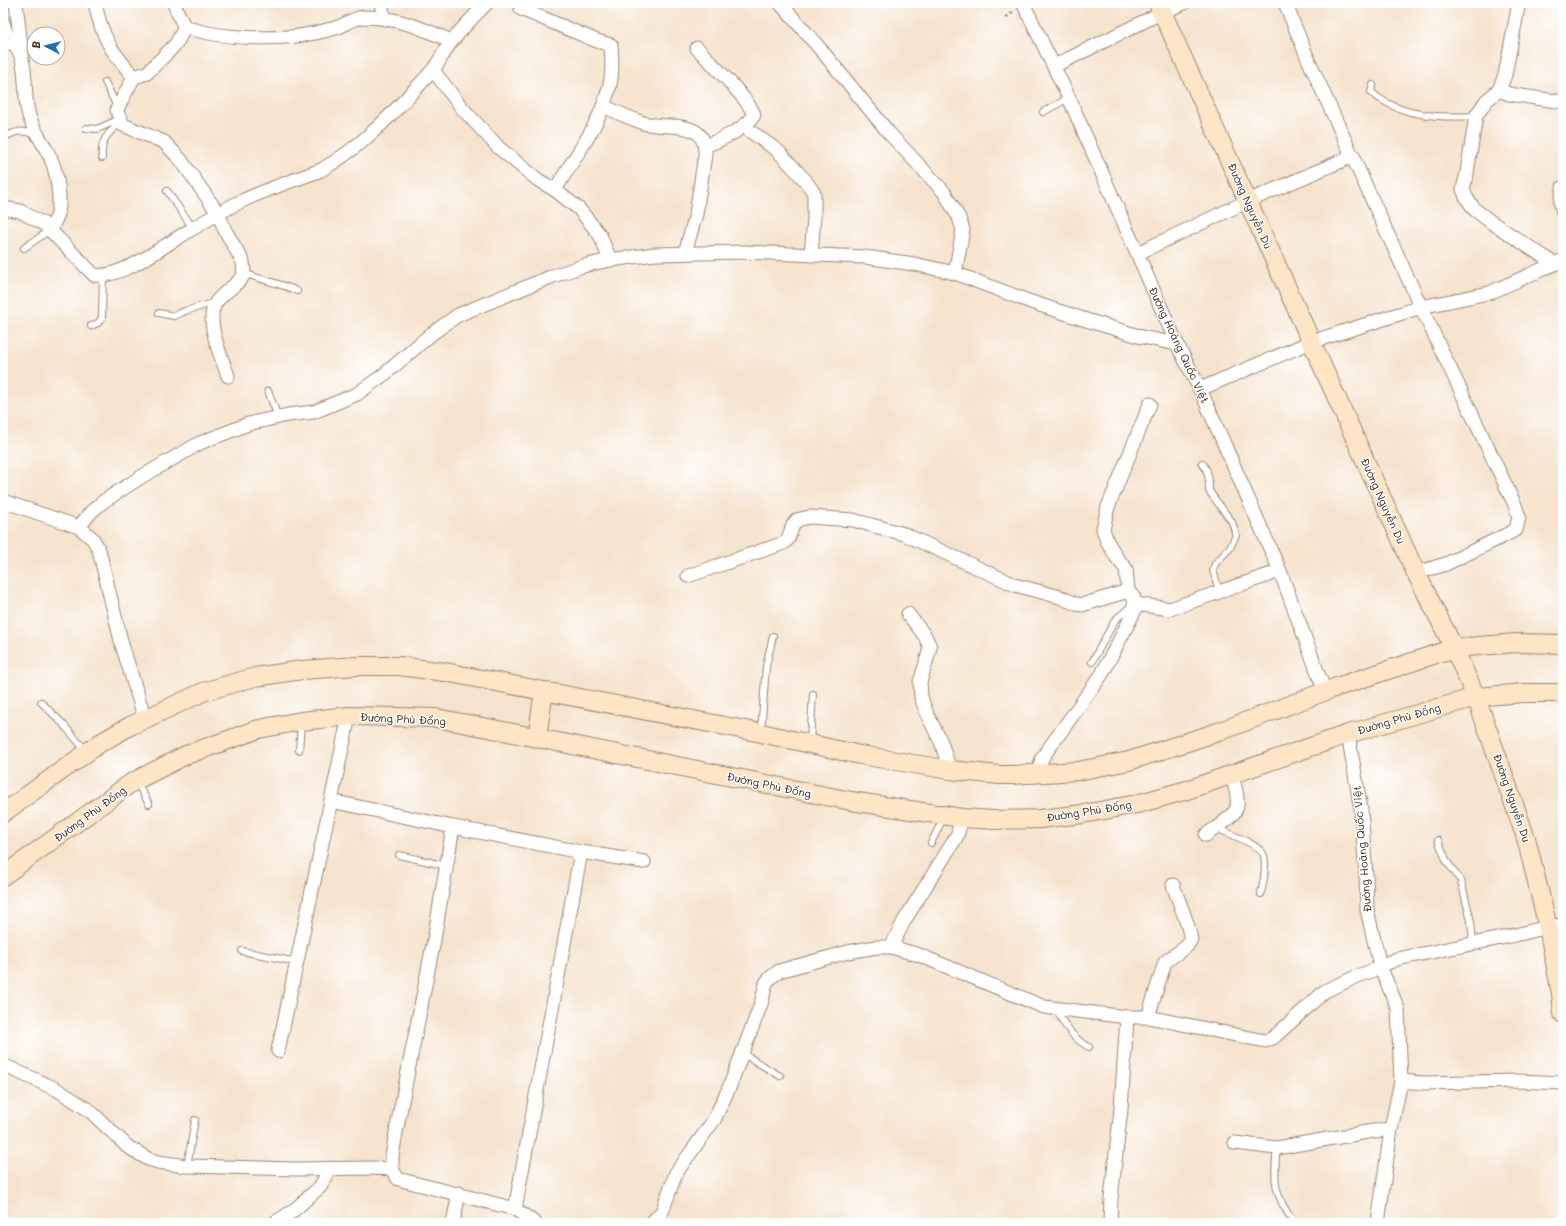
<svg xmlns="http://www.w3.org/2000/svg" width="1566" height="1226" viewBox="0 0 1566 1226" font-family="Mali,sans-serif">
<rect width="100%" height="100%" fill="#fff"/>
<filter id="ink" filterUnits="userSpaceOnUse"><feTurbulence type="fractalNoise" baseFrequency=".025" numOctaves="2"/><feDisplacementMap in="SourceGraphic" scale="8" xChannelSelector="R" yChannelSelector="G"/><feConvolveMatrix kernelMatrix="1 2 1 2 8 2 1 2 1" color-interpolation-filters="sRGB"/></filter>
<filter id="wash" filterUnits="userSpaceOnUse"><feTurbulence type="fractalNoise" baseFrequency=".012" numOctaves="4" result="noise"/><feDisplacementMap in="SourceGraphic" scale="16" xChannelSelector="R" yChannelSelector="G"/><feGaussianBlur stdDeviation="0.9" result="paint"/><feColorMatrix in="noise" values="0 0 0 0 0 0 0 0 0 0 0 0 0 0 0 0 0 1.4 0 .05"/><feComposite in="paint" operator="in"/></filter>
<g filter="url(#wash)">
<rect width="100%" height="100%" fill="#f6e3cd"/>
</g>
<g filter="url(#ink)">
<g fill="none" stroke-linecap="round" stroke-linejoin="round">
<g stroke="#988676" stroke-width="8">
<g id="lane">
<polyline points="3,12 14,45"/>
<polyline points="105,82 117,107"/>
<path d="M 1373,85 L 1371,92 C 1400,117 1440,118 1476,116"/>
<polyline points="1043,112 1069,98"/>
<polyline points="86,128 97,129 120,119"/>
<path d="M 3,138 C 17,130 21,130 37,135"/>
<path d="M 102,158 C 100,140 108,133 121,122"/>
<path d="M 1560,185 C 1558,197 1554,207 1563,217"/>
<polyline points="167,191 193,228"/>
<polyline points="24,248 50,230"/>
<path d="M 244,273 C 261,280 280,283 297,291"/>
<polyline points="159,313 174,316 185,311 216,302"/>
<polyline points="91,326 98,323 102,318 103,275"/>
<polyline points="268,391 278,417"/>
<path d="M 1202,463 C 1209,471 1209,480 1209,491 L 1232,522 L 1236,535 L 1230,548 L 1215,564 L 1213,570 L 1219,591"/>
<polyline points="1092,662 1115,620 1129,608 1132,602"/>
<polyline points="41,702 63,724 86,751"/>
<polyline points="761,732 766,666 773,636"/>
<polyline points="810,742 813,694"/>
<polyline points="299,750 301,723"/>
<polyline points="137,783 149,804"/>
<path d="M 1216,828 C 1227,833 1262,845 1264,856 C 1267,868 1263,883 1261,894"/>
<polyline points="1438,840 1447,862 1461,881 1471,921 1473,943"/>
<polyline points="931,843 944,817"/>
<polyline points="399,855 447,866"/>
<polyline points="242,951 297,962"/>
<path d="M 1057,1010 C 1064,1026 1073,1039 1089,1047"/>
<polyline points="742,1053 780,1076"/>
<path d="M 1277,1148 C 1273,1180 1274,1197 1295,1223"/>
<polyline points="187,1166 195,1120"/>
</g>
</g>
<g stroke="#988676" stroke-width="15">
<g id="street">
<polyline points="16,3 22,54"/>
<path d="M 95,3 C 102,38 111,51 134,77"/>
<path d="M 174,3 L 179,16 L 185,27 C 220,39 279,41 315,33 C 323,31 334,29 341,26 C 349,22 355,18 364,17 C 396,17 422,28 451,41"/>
<polyline points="381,3 384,19"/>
<polyline points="780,3 822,51 889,133 944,192 959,218 963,230 955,273"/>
<polyline points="1023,3 1069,98 1177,344 1200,389 1280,571 1325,692"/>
<polyline points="1285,3 1308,59 1421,307 1515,505 1519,517 1516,530 1446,564 1416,573"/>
<polyline points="1519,3 1505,75 1499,90 1486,101 1476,116 1467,173 1463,189 1466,197 1474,209 1491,222 1555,264"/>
<path d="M 521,9 L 597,41 L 611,45 C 612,58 613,72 610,84 C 601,124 575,156 555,190"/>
<path d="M 185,27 L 176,44 L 147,73 L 134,77 L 117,109 L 118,114 L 123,125 L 164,142 L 181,160 L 218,213 L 225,230 L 243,262 L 244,275 C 236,286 225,291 217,301 C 203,318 222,358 228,376"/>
<path d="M 3,43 L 14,45 C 29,60 23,92 28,112 C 32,130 44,143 51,159 C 57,173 61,198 58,213 C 57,219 53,224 50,230"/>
<path d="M 697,48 C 709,61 750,100 754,115 C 747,128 719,141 705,146"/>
<polyline points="1054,66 1163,12 1184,3"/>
<polyline points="433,70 462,108 499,148 538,180 555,190 579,209 600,235 610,260"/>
<polyline points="1499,90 1509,94 1563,102"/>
<path d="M 603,106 C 616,112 630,118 643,123 C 667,130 707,117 705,155 L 696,214 L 685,253"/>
<polyline points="743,126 778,151 804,179 814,193 814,218 811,255"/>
<path d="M 3,208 L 20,211 L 44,224 L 94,275 C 119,279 158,250 179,237 C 199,225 220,211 242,201 C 267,189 295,180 321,170 C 364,146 399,107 432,71 C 440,62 444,50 452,41 C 463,27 475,15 487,3"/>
<polyline points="1138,253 1248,201 1353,156"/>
<polyline points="1200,389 1311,342 1421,307 1489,293 1563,260"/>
<polyline points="3,501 79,527 93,539 99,550 122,645 145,719"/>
<polyline points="79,527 91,512 104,501 141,477 200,443 248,424 288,415 314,412 357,394 386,373 430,335 458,315 553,276 583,266 610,260 655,254 744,252 865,257 914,264 955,273 1031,302 1083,319 1142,337 1177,344"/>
<polyline points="688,576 784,543 788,539 793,525 797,520 809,517 853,520 904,534 1015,585 1060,597 1076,604 1082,605 1128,591"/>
<polyline points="1135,604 1170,609 1280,571"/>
<polyline points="908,614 925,636 930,647 927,659 920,682 921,697 927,714 941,742 950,770"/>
<polyline points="349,716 331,801 453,827 434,940 397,1127 392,1156 392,1169 398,1179 515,1209 535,1223"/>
<polyline points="1348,734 1361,809 1366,876 1367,910 1380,966 1398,1009 1401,1081 1391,1129 1378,1223"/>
<polyline points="1038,774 1042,758 1102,674 1135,610 1134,598 1128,591 1126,569 1117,558 1107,541 1103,529 1108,507 1150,404"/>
<polyline points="453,827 581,852 644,862"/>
<path d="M 1206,835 C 1214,829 1234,817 1237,807 C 1239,797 1234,784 1232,775"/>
<polyline points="891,947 904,921 957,836 962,818"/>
<polyline points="1148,1017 1165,962 1187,946 1191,939 1187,923 1173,885"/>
<polyline points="278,1051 331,801"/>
<polyline points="3,1065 56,1089 89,1110 128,1147 148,1159 158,1162 187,1166 295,1169 375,1168 392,1169"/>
<polyline points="1401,1081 1423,1083 1518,1081 1563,1083"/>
<polyline points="1235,1143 1277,1148 1367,1132 1391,1129"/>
<polyline points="515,1209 581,852"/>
<polyline points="274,1223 293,1211 320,1187 331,1168"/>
<polyline points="453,1223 459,1193"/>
<polyline points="651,1223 662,1212 676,1173 714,1120 729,1088 761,1004 766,983 770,978 779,971 848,952 876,947 891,947 919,955 1044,1007 1127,1017 1148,1017 1265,1041 1273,1038 1325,991 1360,975 1372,971 1380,966 1397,959 1511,936 1548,927 1563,925"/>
<polyline points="1110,1223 1111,1198 1121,1109 1127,1017"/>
</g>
</g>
<g stroke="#988676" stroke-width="20">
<g id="secondary">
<polyline points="1158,3 1416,573 1454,648 1476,697 1526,838 1548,927 1561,994 1563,1014"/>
<polyline points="537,737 544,691"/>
<polyline points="3,813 100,743 130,726 203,692 255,677 302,670 356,666 399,666 445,672 761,733 860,755 950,770 999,775 1012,775 1078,771 1129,761 1218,732 1334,688 1454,648 1517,643 1563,644"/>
<polyline points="3,876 131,783 186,755 259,729 301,721 349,716 399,717 436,718 493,729 851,801 962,818 994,820 1040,819 1083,814 1137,804 1187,790 1348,734 1476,697 1523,693 1563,693"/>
</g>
</g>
<polyline stroke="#988676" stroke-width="2.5" stroke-dasharray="3 3" stroke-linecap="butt" points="1006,18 1014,11"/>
<use href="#lane" stroke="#fff" stroke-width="6"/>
<use href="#street" stroke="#fff" stroke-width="13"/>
<use href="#secondary" stroke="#fde5c5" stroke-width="18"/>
</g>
</g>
<g text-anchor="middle" stroke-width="3" stroke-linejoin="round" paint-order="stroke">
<g font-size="11" fill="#3b2a1e" stroke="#fff">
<text transform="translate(1250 206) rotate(66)" y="4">Đường Nguyễn Du</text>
<text transform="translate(1179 345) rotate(65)" y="4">Đường Hoàng Quốc Việt</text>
<text transform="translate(1383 501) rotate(66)" y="4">Đường Nguyễn Du</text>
<text transform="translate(403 719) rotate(3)" y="4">Đường Phù Đổng</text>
<text transform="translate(1399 719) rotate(-16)" y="4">Đường Phù Đổng</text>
<text transform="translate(769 785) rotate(12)" y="4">Đường Phù Đổng</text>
<text transform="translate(1512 798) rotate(71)" y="4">Đường Nguyễn Du</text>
<text transform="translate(1089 811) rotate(-9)" y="4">Đường Phù Đổng</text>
<text transform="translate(90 814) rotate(-36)" y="4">Đường Phù Đổng</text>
<text transform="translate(1362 849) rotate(-95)" y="4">Đường Hoàng Quốc Việt</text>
</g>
</g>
<rect width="1566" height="1226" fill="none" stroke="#fff" stroke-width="16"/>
<g transform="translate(46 46) rotate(277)"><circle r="19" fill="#ffffff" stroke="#b1aaa5"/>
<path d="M0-3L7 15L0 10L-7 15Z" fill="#1f6fb2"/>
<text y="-6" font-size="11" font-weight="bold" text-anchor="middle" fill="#3b2a1e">B</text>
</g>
</svg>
